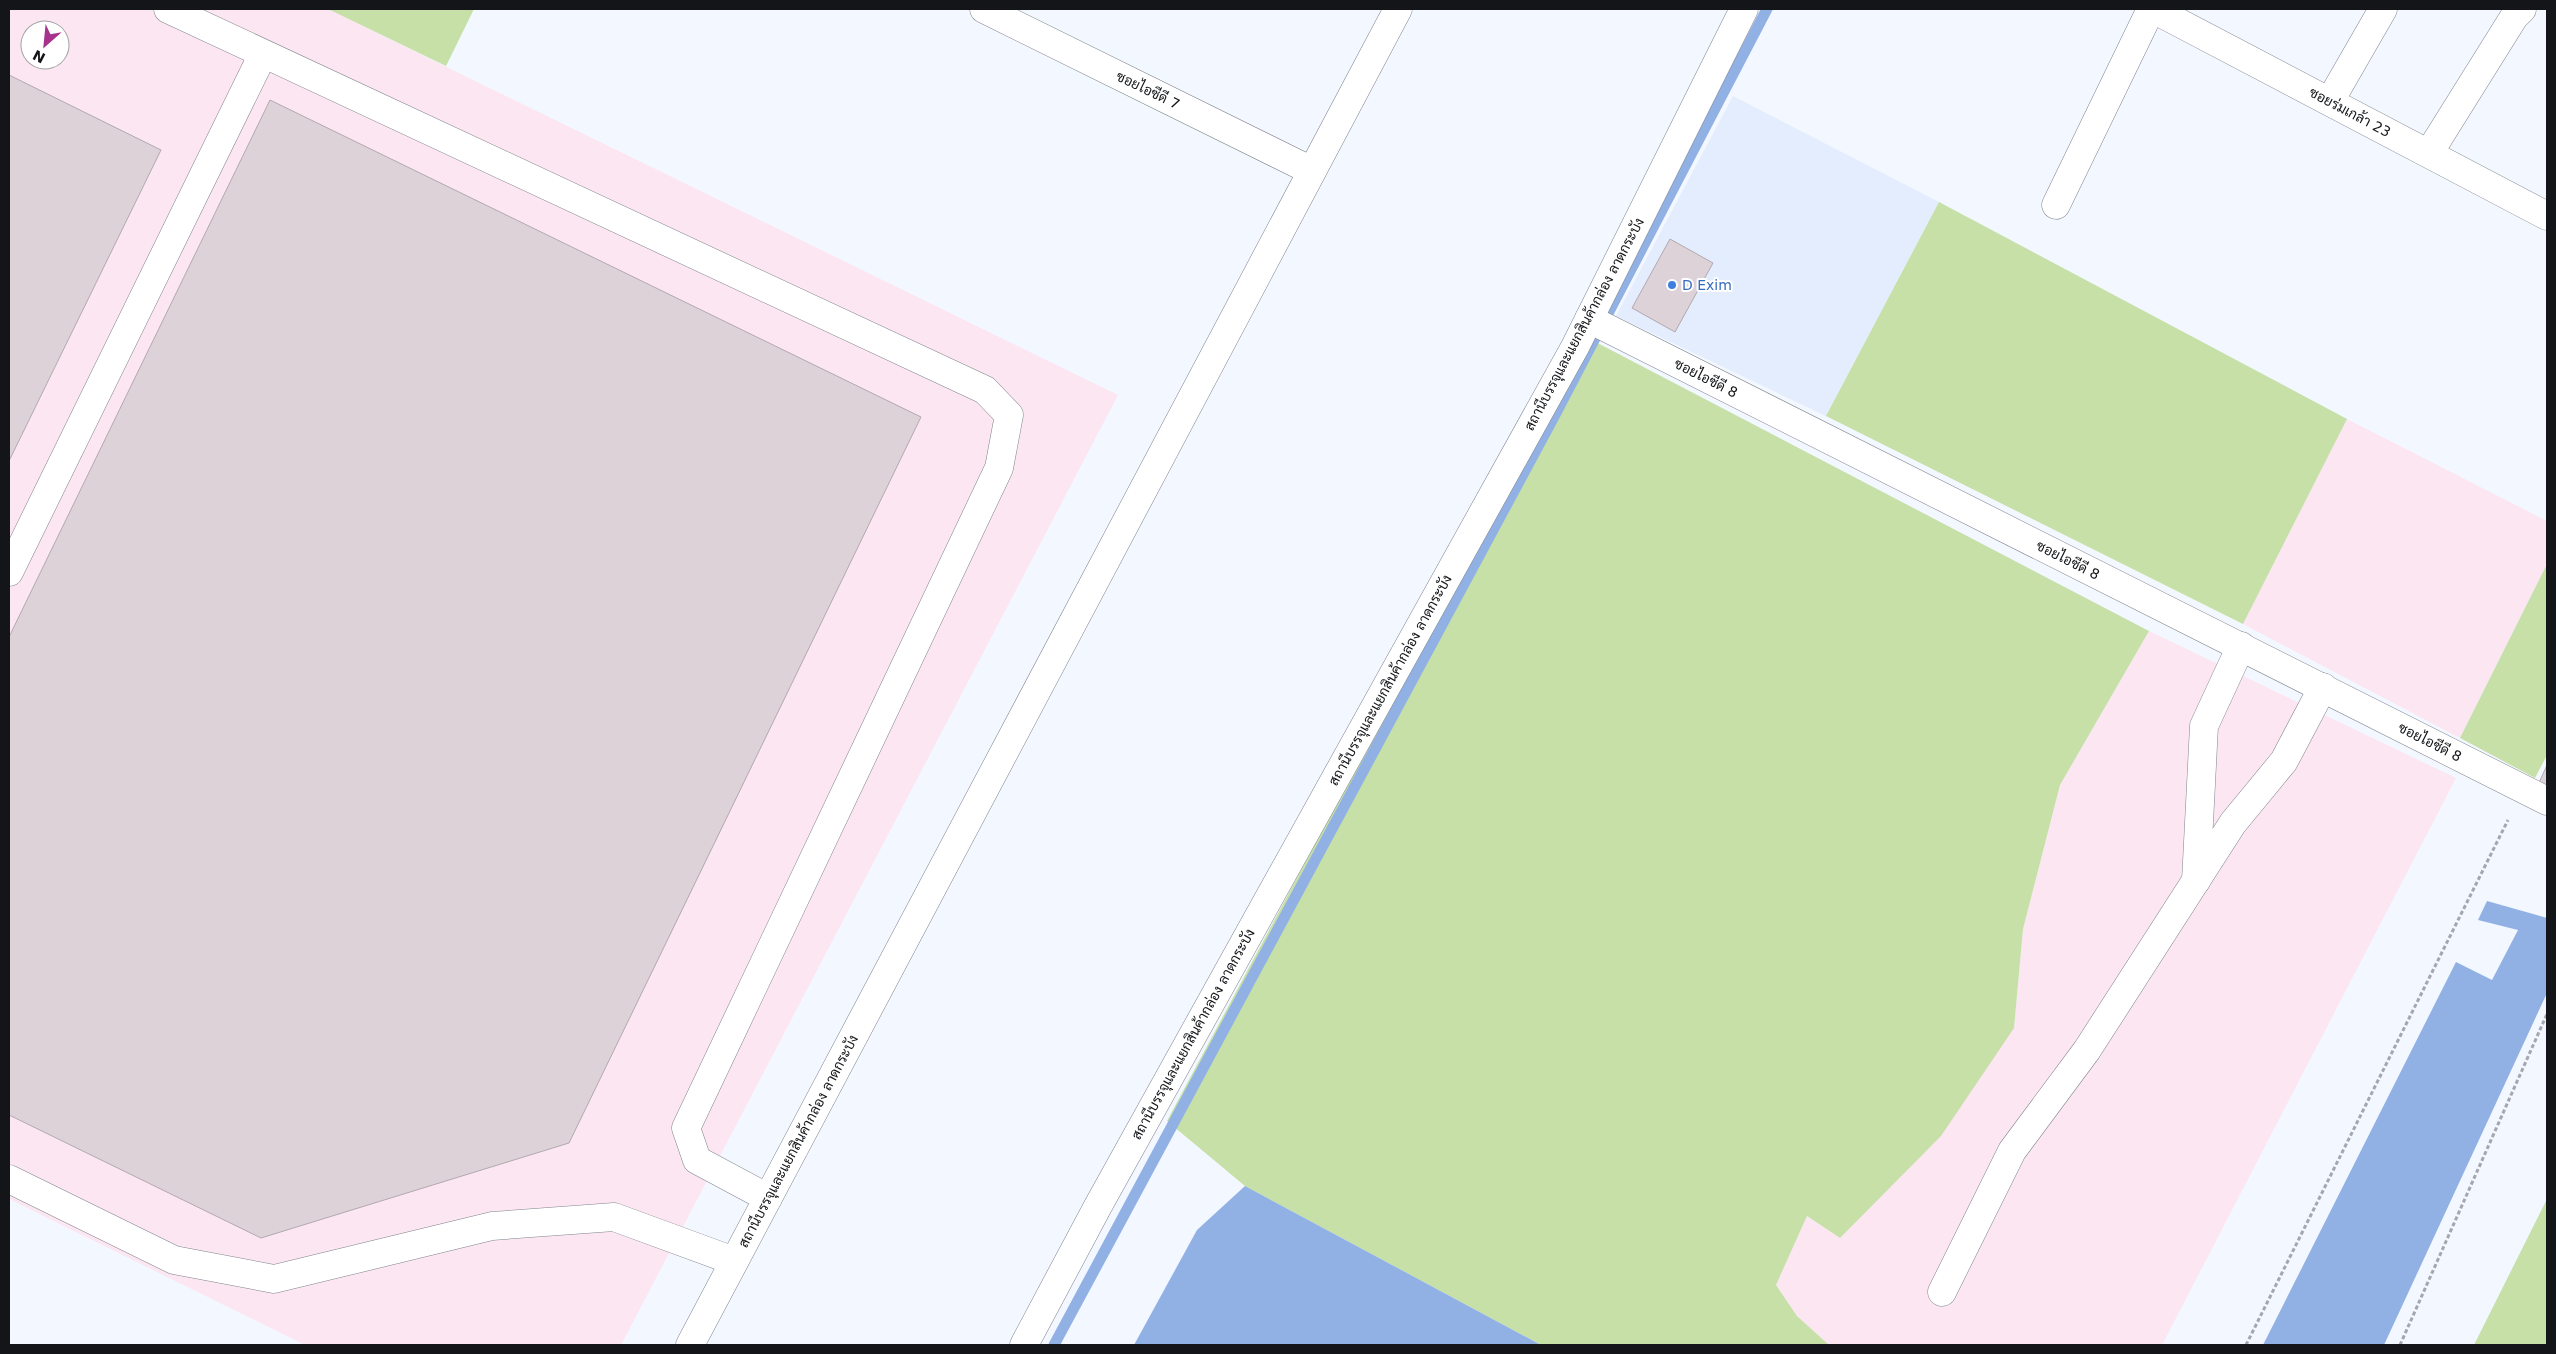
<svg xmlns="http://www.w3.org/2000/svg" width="2556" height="1354" viewBox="0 0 2556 1354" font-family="'DejaVu Sans',Sarabun,sans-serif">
<rect width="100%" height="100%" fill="#f3f7ff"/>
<polygon fill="#e4edfd" points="1733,96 1939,202 1826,416 1616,316"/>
<g fill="#fce6f2" fill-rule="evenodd">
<path d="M 9,9 L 328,9 L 1118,395 L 621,1345 L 305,1345 L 9,1199 ZM 30,30 L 60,30 L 60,60 L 30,60 Z"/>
<polygon points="2347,419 2547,521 2547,564 2460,738 2243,624"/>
<polygon points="2149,631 2456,778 2162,1345 1829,1345 1797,1316 1776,1285 1807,1216 1840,1238 2014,1028 2023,929 2060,785"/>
</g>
<g fill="#c6e0a7">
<polygon points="328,9 474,9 446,66"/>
<polygon points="1939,202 2347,419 2243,624 1826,416"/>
<polygon points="1586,337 2149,631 2060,785 2023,929 2014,1028 1941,1136 1840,1238 1807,1216 1776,1285 1797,1316 1829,1345 1541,1345 1245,1186 1167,1121"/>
<polygon points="2547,564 2547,755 2535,778 2460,738"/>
<polygon points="2547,1199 2547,1345 2474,1345"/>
</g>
<g fill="#91b1e5">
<polygon points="2487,901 2547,918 2547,993 2384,1345 2263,1345 2456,962 2492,980 2518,930 2478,920"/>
<polygon points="1245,1186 1541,1345 1134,1345 1197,1230"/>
</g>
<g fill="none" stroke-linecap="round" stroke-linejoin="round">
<polyline stroke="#91b1e5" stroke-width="11" points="1054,1345 1556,413 1767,9"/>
</g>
<g fill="#ddd2d8" stroke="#b2a8ae">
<polygon points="9,75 161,150 9,461"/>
<polygon points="270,100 921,417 569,1143 261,1238 9,1115 9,637"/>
<polygon points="1670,239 1713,263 1675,332 1632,308"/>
<polygon points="2547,765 2547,790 2538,785"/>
</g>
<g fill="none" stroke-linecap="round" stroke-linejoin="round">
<g stroke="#80848d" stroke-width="29">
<g id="minor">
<polyline points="168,9 985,390 1009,415 999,468 686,1128 697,1160 768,1198"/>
<polyline points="984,9 1312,171"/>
<polyline points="2153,9 2547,216"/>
<polyline points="2330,101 2383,9"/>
<polyline points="2429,153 2514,17 2522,9"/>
<polyline points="2056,205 2151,9"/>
<polyline points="1589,319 2547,801"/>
<polyline points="9,572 263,54"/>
<polyline points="2196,881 2204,726 2241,646"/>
<polyline points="9,1179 174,1260 274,1279 492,1226 614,1217 734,1261"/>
<polyline points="1942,1292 2012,1151 2087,1050 2233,823 2284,761 2323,687"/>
<polyline points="690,1345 1398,9"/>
<polyline points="1024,1345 1098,1206 1575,347 1744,9"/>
</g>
</g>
<g stroke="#a4a7ad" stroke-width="3" stroke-dasharray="4 2.5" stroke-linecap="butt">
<polyline points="2246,1345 2508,820"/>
<polyline points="2400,1345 2547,1014"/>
</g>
<use href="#minor" stroke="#fff" stroke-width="28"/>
</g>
<circle fill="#3f7fe0" stroke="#fff" stroke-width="2" cx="1672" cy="285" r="5"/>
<g text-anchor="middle" stroke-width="4" stroke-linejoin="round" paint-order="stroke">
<g font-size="14" fill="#131518" stroke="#fff">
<text transform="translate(1148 90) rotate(26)" y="5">ซอยไอซีดี 7</text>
<text transform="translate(2350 112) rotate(28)" y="5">ซอยร่มเกล้า 23</text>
<text transform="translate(1584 324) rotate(-62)" y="5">สถานีบรรจุและแยกสินค้ากล่อง ลาดกระบัง</text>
<text transform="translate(1706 378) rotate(27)" y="5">ซอยไอซีดี 8</text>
<text transform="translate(2068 560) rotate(27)" y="5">ซอยไอซีดี 8</text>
<text transform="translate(1390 680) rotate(-61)" y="5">สถานีบรรจุและแยกสินค้ากล่อง ลาดกระบัง</text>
<text transform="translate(2430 742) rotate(27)" y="5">ซอยไอซีดี 8</text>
<text transform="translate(1193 1034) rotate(-61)" y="5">สถานีบรรจุและแยกสินค้ากล่อง ลาดกระบัง</text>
<text transform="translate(798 1141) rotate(-62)" y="5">สถานีบรรจุและแยกสินค้ากล่อง ลาดกระบัง</text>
</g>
<g font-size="14" fill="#366cbe" stroke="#fff" text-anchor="start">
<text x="1682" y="290">D Exim</text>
</g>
</g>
<rect width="2556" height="1354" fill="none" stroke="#131518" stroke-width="20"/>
<g transform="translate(45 45) rotate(207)"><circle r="24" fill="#ffffff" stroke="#a1a1a3"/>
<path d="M0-4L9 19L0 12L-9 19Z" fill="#a7328c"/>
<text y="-8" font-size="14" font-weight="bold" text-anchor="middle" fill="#131518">N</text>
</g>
</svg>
